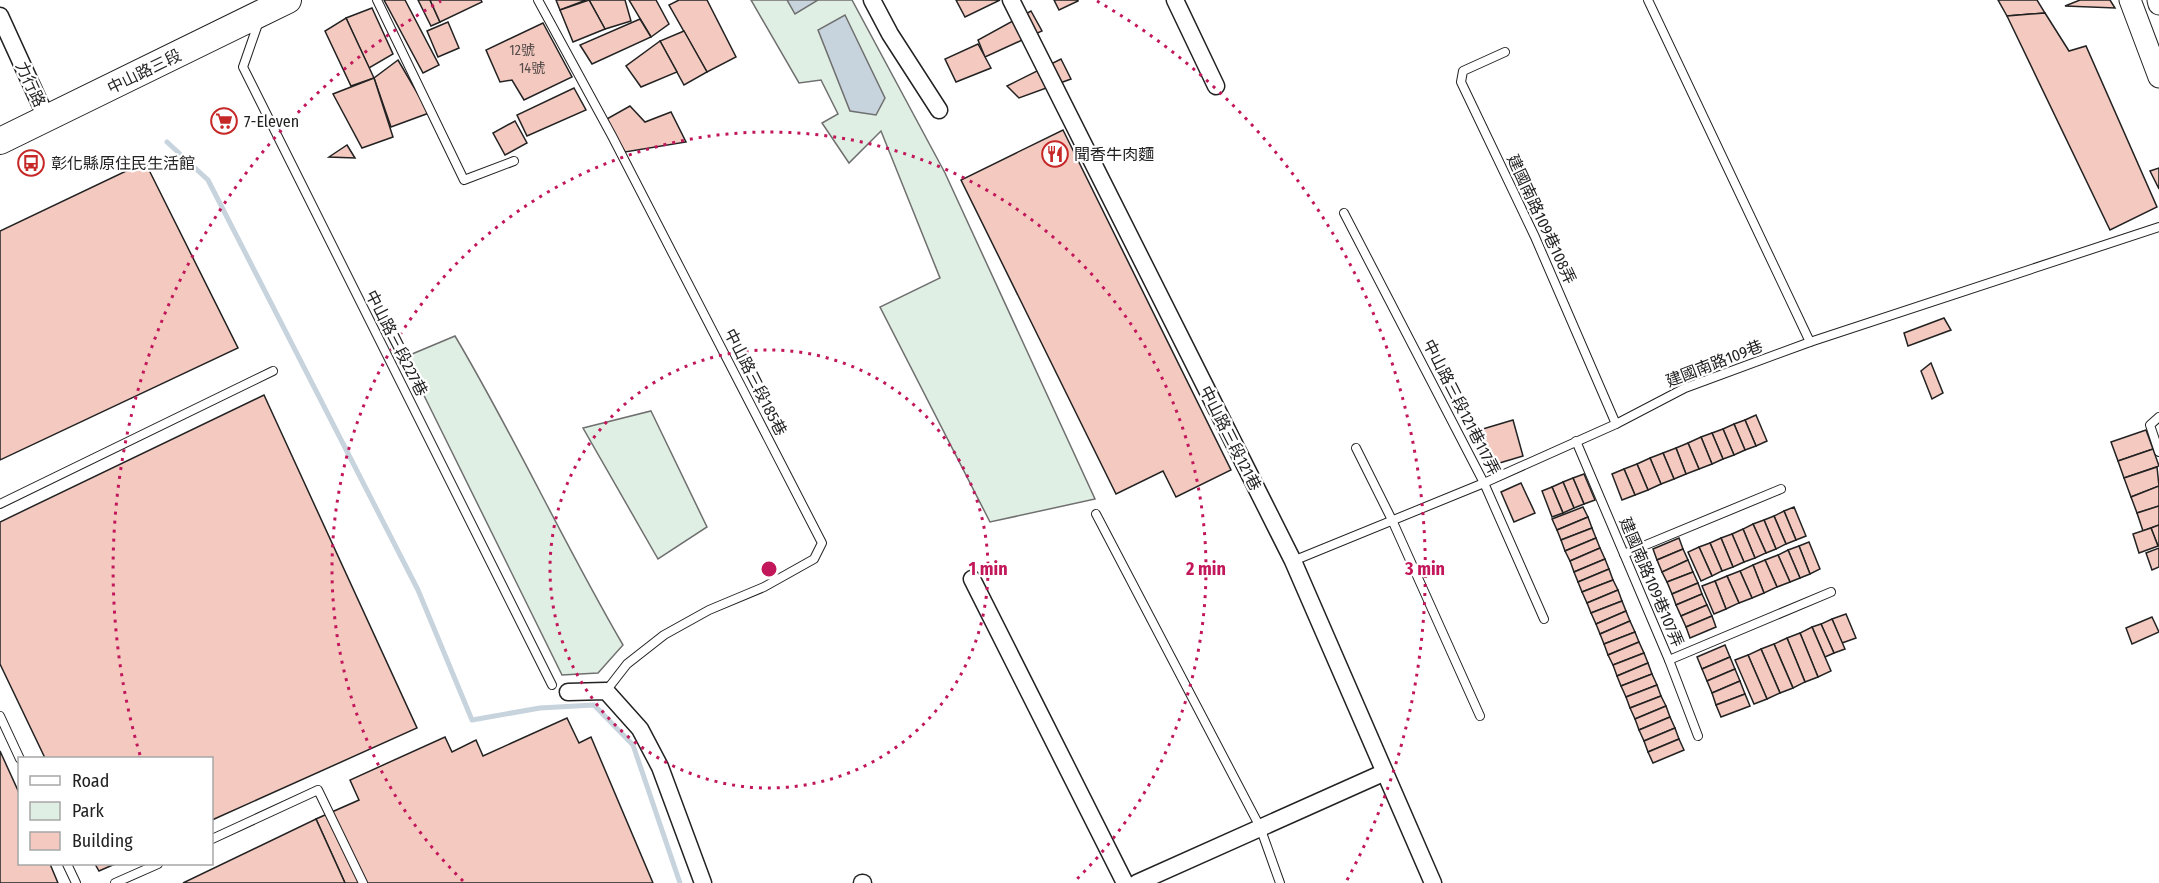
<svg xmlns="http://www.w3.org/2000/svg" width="2159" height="883" viewBox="0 0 2159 883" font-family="'Fira Sans Condensed','Noto Sans TC',sans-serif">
<rect width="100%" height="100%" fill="#fff"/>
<g fill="#e0efe3" stroke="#6f6f6f" stroke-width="1.5">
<polygon points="751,0 852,0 945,173 1095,499 990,522 880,307 940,278 881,131 849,163 822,123 838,114 821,80 799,83"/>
<path d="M 455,336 C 515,437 564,544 623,645 L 598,673 L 562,675 L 405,357 Z"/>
<polygon points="651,411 707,527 658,559 583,428"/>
</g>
<g fill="#c7d3dd" stroke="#6f6f6f" stroke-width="1.5">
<polygon points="787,0 818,0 795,14"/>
<polygon points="845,15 885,98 876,115 850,111 818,30"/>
</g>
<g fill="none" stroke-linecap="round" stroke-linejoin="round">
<polyline stroke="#c7d3dd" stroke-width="5" points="167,142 208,180 418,590 472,720 540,708 594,705 633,745 680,883"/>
</g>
<g fill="#f3c9c0" stroke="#222" stroke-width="1.5">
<polygon points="384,0 405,0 439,65 423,73"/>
<polygon points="418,0 430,0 440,22 431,26"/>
<polygon points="430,0 481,0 482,2 440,22"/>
<polygon points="556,0 586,0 560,10"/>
<polygon points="589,0 625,0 631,21 605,29"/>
<polygon points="589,0 605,29 573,42 560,10"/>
<polygon points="629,0 656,0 669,24 651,37"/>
<polygon points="679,0 707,0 736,57 707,72 669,5"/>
<polygon points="956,0 1000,0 965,17"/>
<polygon points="1054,0 1078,0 1078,1 1059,10"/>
<polygon points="1998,0 2037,0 2045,13 2007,16"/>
<polygon points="2080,0 2110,0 2115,8 2065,6"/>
<polygon points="372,8 393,54 369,68 346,18"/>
<polygon points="1031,11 1042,31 985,57 978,40"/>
<polygon points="2045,13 2069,51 2086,46 2157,207 2110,230 2007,16"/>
<polygon points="346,18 374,78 351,86 325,31"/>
<polygon points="640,19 651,37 592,64 580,45"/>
<polygon points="448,22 459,48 438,57 427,31"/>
<polygon points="543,23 572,77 524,100 512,80 500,82 486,50"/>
<polygon points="684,31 707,72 684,85 660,41"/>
<polygon points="660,41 677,72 641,87 626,66"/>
<polygon points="978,44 991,68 956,82 945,59"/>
<polygon points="1061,59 1071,79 1019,98 1007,86"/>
<polygon points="398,60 429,113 391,127 374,78"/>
<polygon points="374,78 393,137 362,148 333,94"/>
<polygon points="574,88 586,110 527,136 517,115"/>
<polygon points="630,106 645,122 671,112 686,142 625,152 605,120"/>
<polygon points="515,121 527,143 505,155 493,133"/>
<polygon points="1063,130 1231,470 1176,497 1163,471 1116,494 961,180"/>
<polygon points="347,145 355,158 329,157"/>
<polygon points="145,162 238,348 0,460 0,231"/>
<polygon points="2159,168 2159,189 2150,171"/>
<polygon points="1944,318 1951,330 1908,346 1904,333"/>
<polygon points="1931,363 1943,393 1932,399 1921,371"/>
<polygon points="264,395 417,728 212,820 212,758 45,758 0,664 0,522"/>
<polygon points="1756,415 1767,441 1756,446 1745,420"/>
<polygon points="1513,420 1523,456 1486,467 1476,431"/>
<polygon points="1745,420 1756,446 1745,450 1734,424"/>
<polygon points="1734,424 1745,450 1734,455 1723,429"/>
<polygon points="1723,429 1734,455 1723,459 1712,433"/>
<polygon points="2146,430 2153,449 2118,461 2111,442"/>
<polygon points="1712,433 1723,459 1712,464 1701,437"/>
<polygon points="1701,437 1712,464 1699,469 1688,443"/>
<polygon points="1688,443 1699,469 1686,474 1676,448"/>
<polygon points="1676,448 1686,474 1674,479 1663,453"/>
<polygon points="2153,449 2159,466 2124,478 2118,461"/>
<polygon points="1663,453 1674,479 1661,484 1650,458"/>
<polygon points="1650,458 1661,484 1648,490 1637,464"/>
<polygon points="1637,464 1648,490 1635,495 1624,469"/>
<polygon points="2157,467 2159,486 2131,497 2124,478"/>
<polygon points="1624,469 1635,495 1622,500 1612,474"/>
<polygon points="1584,474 1595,500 1584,504 1573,478"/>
<polygon points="1573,478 1584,504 1574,508 1563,482"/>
<polygon points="1563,482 1574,508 1563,513 1552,487"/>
<polygon points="1521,483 1535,513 1514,522 1501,492"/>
<polygon points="2159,486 2159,506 2137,513 2131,497"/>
<polygon points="1552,487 1563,513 1552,517 1542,491"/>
<polygon points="2159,506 2159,525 2143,531 2137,513"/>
<polygon points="1583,507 1588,517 1557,530 1552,519"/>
<polygon points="1794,507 1806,536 1796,540 1784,511"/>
<polygon points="1784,511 1796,540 1786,544 1774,516"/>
<polygon points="1774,516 1786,544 1776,549 1764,520"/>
<polygon points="1588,517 1592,528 1561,540 1557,530"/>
<polygon points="1764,520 1776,549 1766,553 1753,524"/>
<polygon points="1753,524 1766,553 1755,558 1743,529"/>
<polygon points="2159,525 2159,546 2158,546 2151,528"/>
<polygon points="1592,528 1596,538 1565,551 1561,540"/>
<polygon points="2151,528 2158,546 2139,553 2133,534"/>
<polygon points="1743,529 1755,558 1744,562 1732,534"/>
<polygon points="1732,534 1744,562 1733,567 1721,538"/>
<polygon points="1596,538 1600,548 1570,561 1565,551"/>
<polygon points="1679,538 1683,549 1657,560 1653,549"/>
<polygon points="1721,538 1733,567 1722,571 1710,543"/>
<polygon points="1809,542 1820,569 1810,574 1799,546"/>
<polygon points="1710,543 1722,571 1712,576 1699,547"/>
<polygon points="1799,546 1810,574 1800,578 1788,550"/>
<polygon points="1699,547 1712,576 1701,581 1688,552"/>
<polygon points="1600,548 1605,559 1574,572 1570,561"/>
<polygon points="2159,548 2159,567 2152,570 2146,553"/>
<polygon points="1683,549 1688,560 1662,572 1657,560"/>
<polygon points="1788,550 1800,578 1790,582 1778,555"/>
<polygon points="1778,555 1790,582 1777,587 1765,560"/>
<polygon points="1605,559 1609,569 1578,582 1574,572"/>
<polygon points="1688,560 1693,572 1667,582 1662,572"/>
<polygon points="1765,560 1777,587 1764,593 1753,565"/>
<polygon points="1753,565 1764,593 1752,598 1740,571"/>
<polygon points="1609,569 1613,580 1582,592 1578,582"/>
<polygon points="1740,571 1752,598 1739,603 1727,576"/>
<polygon points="1693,572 1698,583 1672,594 1667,582"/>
<polygon points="1727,576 1739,603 1726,609 1715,581"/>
<polygon points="1613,580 1618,590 1587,603 1582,592"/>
<polygon points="1715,581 1726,609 1714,614 1702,586"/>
<polygon points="1698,583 1702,594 1676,605 1672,594"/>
<polygon points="1618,590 1622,601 1591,613 1587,603"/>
<polygon points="1702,594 1707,605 1681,616 1676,605"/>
<polygon points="1622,601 1626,611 1596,624 1591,613"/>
<polygon points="1707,605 1712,616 1686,627 1681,616"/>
<polygon points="1626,611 1630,621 1600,634 1596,624"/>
<polygon points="1846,614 1856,638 1842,643 1832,619"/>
<polygon points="1712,616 1716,627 1690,638 1686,627"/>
<polygon points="2152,617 2159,632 2132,644 2126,628"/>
<polygon points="1832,619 1845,649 1834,653 1821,624"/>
<polygon points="1630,621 1635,632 1604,644 1600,634"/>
<polygon points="1821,624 1834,653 1825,657 1812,627"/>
<polygon points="1812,627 1831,671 1818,677 1800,633"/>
<polygon points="1635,632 1639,642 1608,655 1604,644"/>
<polygon points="1800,633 1818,677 1805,682 1787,638"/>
<polygon points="1787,638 1805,682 1793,688 1774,644"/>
<polygon points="1639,642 1644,653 1613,665 1608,655"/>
<polygon points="1774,644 1793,688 1780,693 1761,649"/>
<polygon points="1725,645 1730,657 1702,669 1697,657"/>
<polygon points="1761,649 1780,693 1767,699 1748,655"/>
<polygon points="1644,653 1648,663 1617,676 1613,665"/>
<polygon points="1748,655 1767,699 1754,704 1735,660"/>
<polygon points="1730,657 1735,669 1707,681 1702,669"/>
<polygon points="1648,663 1652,674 1621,686 1617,676"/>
<polygon points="1735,669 1740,681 1712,693 1707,681"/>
<polygon points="1652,674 1657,685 1626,697 1621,686"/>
<polygon points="1740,681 1745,694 1716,705 1712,693"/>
<polygon points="1657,685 1661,696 1630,708 1626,697"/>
<polygon points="1745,694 1750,706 1721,717 1716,705"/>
<polygon points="1661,696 1666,706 1635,719 1630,708"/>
<polygon points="1666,706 1670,717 1639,730 1635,719"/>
<polygon points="1670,717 1675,728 1644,741 1639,730"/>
<polygon points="567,718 579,743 591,737 653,883 345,883 316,819 359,800 350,780 445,737 452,752 476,740 483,756"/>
<polygon points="1675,728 1679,739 1648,752 1644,741"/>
<polygon points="1679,739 1684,750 1653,763 1648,752"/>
<polygon points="0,751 20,795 20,864 50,864 58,883 0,883"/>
<polygon points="316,819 345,883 183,883"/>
<polygon points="95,864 115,864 99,871"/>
</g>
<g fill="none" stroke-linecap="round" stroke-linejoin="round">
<g stroke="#222" stroke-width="10">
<g id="service">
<polyline points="377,0 464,180 514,161"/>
<polyline points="538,0 612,136 822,543 814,559 764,587 709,610 664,635 627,664 606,691"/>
<polyline points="1648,0 1810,342"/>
<polyline points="259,21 243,67 552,685"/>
<polyline points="1505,52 1463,71 1461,82 1535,237 1616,424"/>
<polyline points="1344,213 1484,483 1544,619"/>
<polyline points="2159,417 2150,425 2159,452"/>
<polyline points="1576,441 1669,660 1698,736"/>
<polyline points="1356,448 1392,520 1480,716"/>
<polyline points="0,504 273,371"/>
<polyline points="1096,514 1260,827 1280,883"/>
<polyline points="1624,554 1781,489"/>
<polyline points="1293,561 1484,483 1616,424 1685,388 1810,342 2159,227"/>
<polyline points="1669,660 1831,592"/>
<polyline points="0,716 20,759"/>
<polyline points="212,839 318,790 363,883"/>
<polyline points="67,864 76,883"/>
<polyline points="115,883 158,864"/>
</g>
</g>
<g stroke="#222" stroke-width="19">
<g id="minor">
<polyline points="872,0 890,34 939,110"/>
<polyline points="1011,0 1293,561 1433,883"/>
<polyline points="1175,0 1216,86"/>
<polyline points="0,16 47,119"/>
<polyline points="972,579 1125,883"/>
<polyline points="568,692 606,691 640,729 660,767 703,883"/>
<polyline points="862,883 863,883"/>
<polyline points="1137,883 1383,773"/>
</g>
</g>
<g stroke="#222" stroke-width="23">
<g id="tertiary">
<polyline points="2130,0 2159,77"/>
<polyline points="2158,0 2159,4"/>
</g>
</g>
<g stroke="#222" stroke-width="28">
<polyline id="primary" points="0,141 288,0"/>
</g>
<use href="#service" stroke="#fff" stroke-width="8"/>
<use href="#minor" stroke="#fff" stroke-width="16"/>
<use href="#tertiary" stroke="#fff" stroke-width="21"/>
<use href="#primary" stroke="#fff" stroke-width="26"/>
</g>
<g fill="none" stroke="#c2185b" stroke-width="3" stroke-dasharray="3 6">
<circle cx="769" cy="569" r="219"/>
<path d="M463 881A437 437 0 1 1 1075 881"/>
<path d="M140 755A656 656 0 0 1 441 1M1097 1A656 656 0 0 1 1346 882"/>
</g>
<defs>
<g id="supermarket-ring" transform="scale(1.35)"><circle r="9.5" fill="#fff" stroke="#c62828" stroke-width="1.5"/><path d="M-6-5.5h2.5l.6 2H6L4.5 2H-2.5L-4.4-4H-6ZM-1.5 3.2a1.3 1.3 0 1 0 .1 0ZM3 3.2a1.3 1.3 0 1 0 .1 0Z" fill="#c62828"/></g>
<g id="restaurant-ring" transform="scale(1.35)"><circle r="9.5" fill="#fff" stroke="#c62828" stroke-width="1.5"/><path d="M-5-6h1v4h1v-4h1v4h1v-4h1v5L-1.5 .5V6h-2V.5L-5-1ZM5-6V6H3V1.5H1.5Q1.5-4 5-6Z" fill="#c62828"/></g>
<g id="bus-ring" transform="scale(1.35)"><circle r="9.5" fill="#fff" stroke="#c62828" stroke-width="1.5"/><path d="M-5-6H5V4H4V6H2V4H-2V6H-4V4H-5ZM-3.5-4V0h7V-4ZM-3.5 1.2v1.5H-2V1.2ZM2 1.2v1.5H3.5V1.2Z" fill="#c62828"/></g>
</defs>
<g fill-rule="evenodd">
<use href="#supermarket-ring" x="224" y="121"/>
<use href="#restaurant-ring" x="1055" y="154"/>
<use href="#bus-ring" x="31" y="163"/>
</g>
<g text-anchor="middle" stroke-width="4.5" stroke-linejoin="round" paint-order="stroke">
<g font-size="14" fill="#564c4a">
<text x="522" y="55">12號</text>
<text x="532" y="73">14號</text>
</g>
<g font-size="16" fill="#222" stroke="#fff">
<text transform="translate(144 71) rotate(-26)" y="6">中山路三段</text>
<text transform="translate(31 84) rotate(65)" y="6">力行路</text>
<text transform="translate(1542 219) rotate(65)" y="6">建國南路109巷108弄</text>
<text transform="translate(397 343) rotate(63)" y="6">中山路三段227巷</text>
<text transform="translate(1714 363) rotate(-21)" y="6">建國南路109巷</text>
<text transform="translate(756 382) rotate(63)" y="6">中山路三段185巷</text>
<text transform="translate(1462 407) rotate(63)" y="6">中山路三段121巷117弄</text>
<text transform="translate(1231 438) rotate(63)" y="6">中山路三段121巷</text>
<text transform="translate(1652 582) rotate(67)" y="6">建國南路109巷107弄</text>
</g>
<g font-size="16" fill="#222" stroke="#fff" text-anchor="start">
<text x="244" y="127">7-Eleven</text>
<text x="1074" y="160">聞香牛肉麵</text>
<text x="51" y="169">彰化縣原住民生活館</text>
</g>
</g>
<circle cx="769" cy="569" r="9" fill="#c2185b" stroke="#fff" stroke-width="3"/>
<g font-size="18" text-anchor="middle" font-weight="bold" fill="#c2185b" stroke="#fff" stroke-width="4.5" stroke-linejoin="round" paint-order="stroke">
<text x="988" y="575">1 min</text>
<text x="1206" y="575">2 min</text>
<text x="1425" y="575">3 min</text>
</g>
<rect x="18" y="757" width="195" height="108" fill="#ffffff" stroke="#a7a7a7" stroke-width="1.5"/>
<rect x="30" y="776" width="30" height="9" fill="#ffffff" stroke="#a7a7a7" stroke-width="1.5"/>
<text x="72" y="787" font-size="18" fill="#222222">Road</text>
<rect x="30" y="802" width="30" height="18" fill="#e0efe3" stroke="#a7a7a7" stroke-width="1.5"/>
<text x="72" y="817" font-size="18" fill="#222222">Park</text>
<rect x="30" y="832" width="30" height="18" fill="#f3c9c0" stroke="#a7a7a7" stroke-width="1.5"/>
<text x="72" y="847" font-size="18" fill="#222222">Building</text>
</svg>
